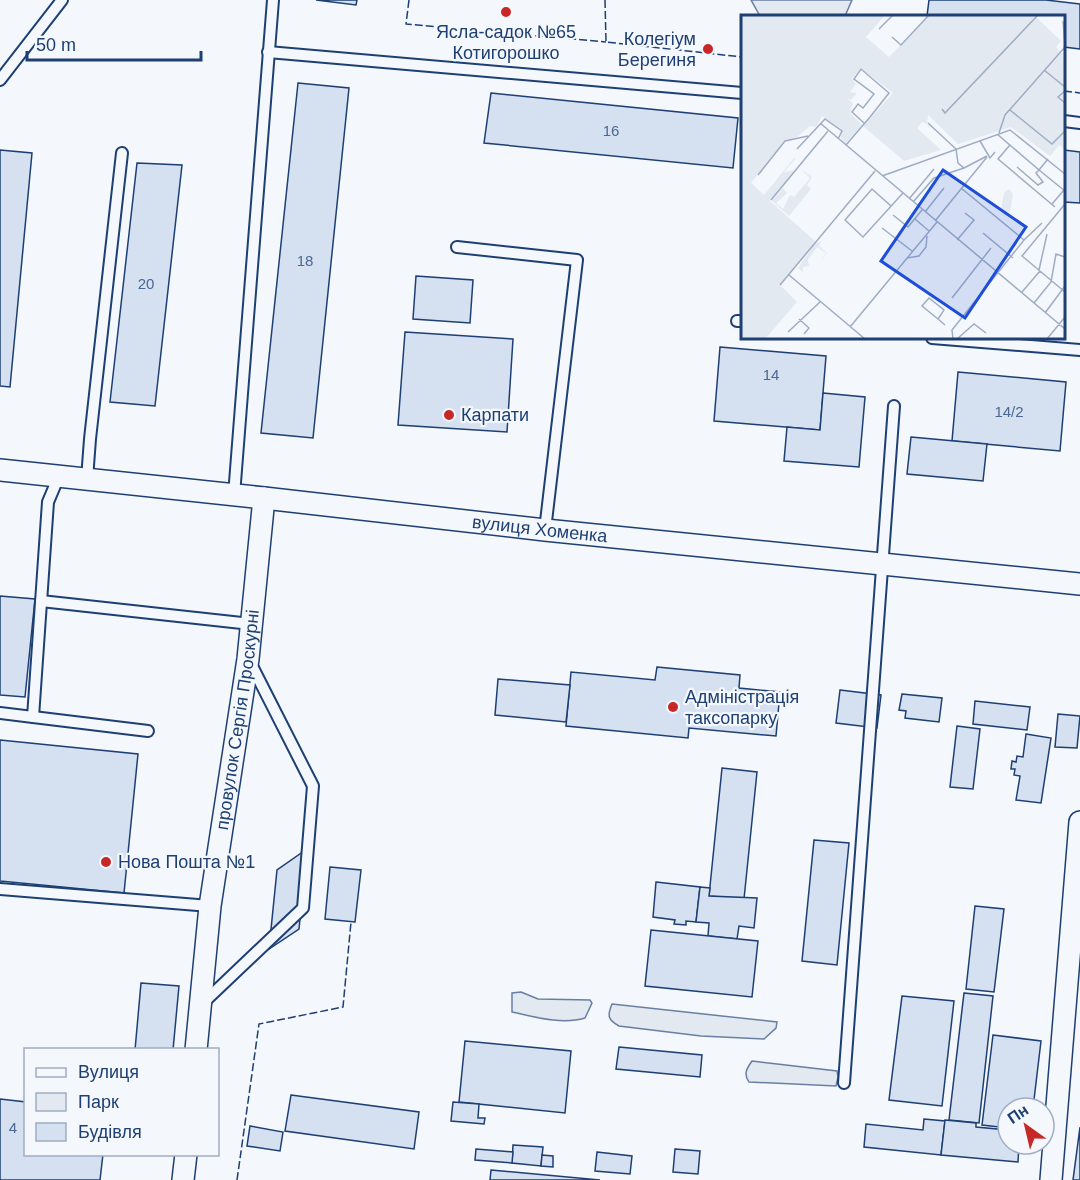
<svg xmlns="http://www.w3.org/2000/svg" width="1080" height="1180" viewBox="0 0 1080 1180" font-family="Arial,sans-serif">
<rect width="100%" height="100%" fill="#f4f7fb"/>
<g fill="#e3e9f0" stroke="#687fa3" stroke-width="1.5">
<polygon points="751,0 852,0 845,16 760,16"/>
<path d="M 521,992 L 538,999 L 590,1000 L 592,1003 L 585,1018 C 562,1025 535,1017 512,1012 L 512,993 Z"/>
<path d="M 612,1004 L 777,1022 L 776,1028 L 764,1039 L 701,1036 L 619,1026 C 608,1020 607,1016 612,1004 Z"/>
<path d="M 752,1061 L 837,1071 L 838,1077 L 836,1086 L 749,1082 C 743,1074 747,1068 752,1061 Z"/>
</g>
<g fill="#d5e0f0" stroke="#1d3f73" stroke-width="1.5">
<polygon points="316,0 357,0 356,5"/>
<polygon points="929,0 1046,0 1080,4 1080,49 1064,47 1064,16 927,16"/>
<polygon points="298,83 349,88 313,438 261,433"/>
<polygon points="491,93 738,118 733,168 484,143"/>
<polygon points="0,150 32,153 10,387 0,386"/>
<polygon points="1064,150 1080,152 1080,203 1064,202"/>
<polygon points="137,163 182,165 155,406 110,402"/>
<polygon points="416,276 473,280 470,323 413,319"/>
<polygon points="405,332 513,339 507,432 398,425"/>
<polygon points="720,347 826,356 820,430 714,421"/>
<polygon points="958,372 1066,382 1060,451 952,441"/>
<polygon points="823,393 865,397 859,467 784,461 787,427 820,430"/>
<polygon points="911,437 987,444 983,481 907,474"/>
<polygon points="0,596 35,599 25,697 0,695"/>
<polygon points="657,667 740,675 739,688 780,692 776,736 689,728 688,738 566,726 571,672 655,680"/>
<polygon points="498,679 570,685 566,722 495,715"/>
<polygon points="840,690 881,695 877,728 836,723"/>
<polygon points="902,694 942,698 939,722 905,718 906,711 899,710"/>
<polygon points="975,701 1030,707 1027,730 973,724"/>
<polygon points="1058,714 1080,716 1077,748 1055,747"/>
<polygon points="957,726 980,729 973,789 950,787"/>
<polygon points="1026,734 1051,738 1041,803 1016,800 1020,776 1014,775 1015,769 1011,769 1012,761 1016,762 1017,756 1023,757"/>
<polygon points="0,740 138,754 124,893 0,881"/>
<polygon points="722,768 757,772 744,899 709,896"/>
<polygon points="814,840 849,843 837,965 802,961"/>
<polygon points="307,849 299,929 269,949 277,870"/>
<polygon points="330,867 361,870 355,922 325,919"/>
<polygon points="656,882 700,887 696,922 686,921 686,925 674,924 675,920 653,917"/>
<polygon points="700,887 710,888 709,896 757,898 754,928 739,926 737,939 708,936 709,923 696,922"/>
<polygon points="975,906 1004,909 994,992 966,989"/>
<polygon points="651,930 758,941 752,997 645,986"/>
<polygon points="141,983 179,986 173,1050 135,1050"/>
<polygon points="964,993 993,996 979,1123 949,1120"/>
<polygon points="902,996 954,1001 942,1106 889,1100"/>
<polygon points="993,1035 1041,1041 1033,1108 1008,1108 1008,1128 982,1125"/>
<polygon points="465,1041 571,1051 565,1113 459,1102"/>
<polygon points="619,1047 702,1055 700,1077 616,1069"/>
<polygon points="291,1095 419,1112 414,1149 285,1131"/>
<polygon points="0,1099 26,1102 26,1154 103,1154 100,1180 0,1180"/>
<polygon points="453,1102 479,1104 478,1118 485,1118 484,1124 451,1121"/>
<polygon points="924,1119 945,1121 941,1155 864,1147 866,1124 923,1130"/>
<polygon points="945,1120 976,1123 976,1127 1008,1130 1008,1144 1019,1144 1018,1162 941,1155"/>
<polygon points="250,1126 283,1132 280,1151 247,1146"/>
<polygon points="1080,1127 1080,1180 1073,1180"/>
<polygon points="513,1145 543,1147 541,1166 512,1163"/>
<polygon points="476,1149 513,1152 512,1163 475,1160"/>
<polygon points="675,1149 700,1151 698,1174 673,1172"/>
<polygon points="597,1152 632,1156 630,1174 595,1171"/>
<polygon points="542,1155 553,1156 553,1167 541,1166"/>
<polygon points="491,1170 600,1180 490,1180"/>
</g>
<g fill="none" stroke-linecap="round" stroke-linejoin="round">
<g stroke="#1d3f73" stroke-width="14">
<g id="service">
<polyline points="268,52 742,93"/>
<polyline points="0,80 62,0"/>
<polyline points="1064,121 1080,123"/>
<polyline points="457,247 577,260 545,530"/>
<polyline points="737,321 742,321"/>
<polyline points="932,338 1080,350"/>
<polyline points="87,479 90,439 122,153"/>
<polyline points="234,495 273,0"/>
<polyline points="41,601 251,624"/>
<polyline points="0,713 33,717 48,502 59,476"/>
<polyline points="33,717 148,731"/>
<polyline points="0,889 210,906"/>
<polyline points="202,1004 303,908 313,786 251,664"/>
<polyline points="844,1083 894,406"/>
</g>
</g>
<g stroke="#1d3f73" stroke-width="24">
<g id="minor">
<path id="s1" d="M 0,470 L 264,498 L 545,530 L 1080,584"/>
<path id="s2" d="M 196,1050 L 210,906 L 248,659 L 264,498"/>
<polyline points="183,1180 186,1154"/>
<polyline points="1051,1180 1080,822"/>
</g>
</g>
<use href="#service" stroke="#f4f7fb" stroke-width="10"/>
<use href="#minor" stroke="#f4f7fb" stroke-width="21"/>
<g stroke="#1d3f73" stroke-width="1.5" stroke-dasharray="8 3" stroke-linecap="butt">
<polyline points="409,0 406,24 606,42"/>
<polyline points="605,0 606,42 742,57"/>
<polyline points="1064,91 1080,93"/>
<polyline points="237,1180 259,1024 343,1007 351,922"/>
</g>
</g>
<g fill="#c62828" stroke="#f4f7fb" stroke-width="2">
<circle cx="506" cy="12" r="6"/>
<circle cx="708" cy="49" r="6"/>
<circle cx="449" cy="415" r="6"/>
<circle cx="673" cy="707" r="6"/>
<circle cx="106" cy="862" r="6"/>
</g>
<g text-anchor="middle" stroke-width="4.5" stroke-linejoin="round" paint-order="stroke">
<g font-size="15" fill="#4b6792">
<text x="611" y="136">16</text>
<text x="305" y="266">18</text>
<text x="146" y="289">20</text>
<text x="771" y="380">14</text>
<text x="1009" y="417">14/2</text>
<text x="13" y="1133">4</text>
</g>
<g font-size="18" fill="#1d3f73" stroke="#f4f7fb" text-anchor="start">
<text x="506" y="38" text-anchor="middle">Ясла-садок №65<tspan x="506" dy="21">Котигорошко</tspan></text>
<text x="696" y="45" text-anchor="end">Колегіум<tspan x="696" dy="21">Берегиня</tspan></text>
<text x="461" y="421">Карпати</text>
<text x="685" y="703">Адміністрація<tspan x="685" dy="21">таксопарку</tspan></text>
<text x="118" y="868">Нова Пошта №1</text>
</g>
<g font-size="18" fill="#1d3f73" stroke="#f4f7fb">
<text dy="6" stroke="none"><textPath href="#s1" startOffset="543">вулиця Хоменка</textPath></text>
<text dy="6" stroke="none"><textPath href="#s2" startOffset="333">провулок Сергія Проскурні</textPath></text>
</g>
</g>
<g transform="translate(741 15)">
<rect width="324" height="324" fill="#f4f7fb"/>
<path d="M 0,0 L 144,0 L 125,22 L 148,42 L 189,0 L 293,0 L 320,26 L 315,32 L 321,39 L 324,35 L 324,134 L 318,130 L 309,141 L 270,112 L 217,129 L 187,100 L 186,109 L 181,107 L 176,113 L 200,135 L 163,146 L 122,111 L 152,78 L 120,53 L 111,64 L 115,69 L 109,77 L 116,78 L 110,85 L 105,83 L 112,88 L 109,98 L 121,110 L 104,129 L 100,124 L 100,114 L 81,101 L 75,112 L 69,111 L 56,122 L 43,126 L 10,168 L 23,180 L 53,143 L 54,144 L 43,157 L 54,155 L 29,186 L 76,228 L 80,226 L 78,231 L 86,238 L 80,246 L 85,238 L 76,232 L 67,245 L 68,251 L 62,252 L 62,257 L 57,253 L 72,232 L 39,270 L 56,287 L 24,324 L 0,324 ZM 59,153 L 71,162 L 66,170 L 70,174 L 48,201 L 31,186 L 42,173 L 46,178 L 35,188 L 42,194 L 49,180 L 53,182 L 65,168 L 69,163 ZM 268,174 L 272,179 L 269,197 L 264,201 L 260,195 L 263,178 Z" fill="#e3e9f0"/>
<path fill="none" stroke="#9eadc5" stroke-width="1.5" d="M 322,6 L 324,28M 138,14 L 152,0M 151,22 L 160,30 L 188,0M 303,55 L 324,72M 324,76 L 317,82 L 324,88M 201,94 L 204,98 L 297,0M 269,95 L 311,129 L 324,116M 79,108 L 324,314M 187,108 L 215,134 L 217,148 L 223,153 L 246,141M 258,118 L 264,100 L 324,32M 256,119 L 298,155 L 295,158 L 302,167 L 297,170 L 276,152M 239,126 L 249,143 L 254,137M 105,130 L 129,102 L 148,78 L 120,54 L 113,64 L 133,79 L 122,93 L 117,89 L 111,97 L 123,108M 269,130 L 257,144 L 314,192M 56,134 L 84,104 L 101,116 L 97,124M 307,144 L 298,155 L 324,176M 17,160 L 44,126 L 67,121M 141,161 L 269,115 L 324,159M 220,173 L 283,225M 168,184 L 193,154M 30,185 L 87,116M 172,187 L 193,163 L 223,153M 311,189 L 323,175M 324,189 L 281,241 L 324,277M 150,191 L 131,174 L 104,205 L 122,222 L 162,178M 184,197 L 203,173M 152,200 L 167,212 L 181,195M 174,204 L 188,216M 194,206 L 246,142M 141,213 L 171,236M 242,218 L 272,243M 216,225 L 233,205 L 224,198M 166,243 L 178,241 L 185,232 L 186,221M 298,255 L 306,219M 48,260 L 124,324M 39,270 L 134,156M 281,277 L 299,256M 211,283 L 250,233M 293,288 L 310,267 L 315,239 L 324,242M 304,298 L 324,271M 58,304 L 68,313 L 63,319M 197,304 L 203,295 L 188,283 L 181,291 L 197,304 L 204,310M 109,312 L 196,207M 47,317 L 79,287M 212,324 L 211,315 L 283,225 L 301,208M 216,324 L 233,309 L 245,318M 306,324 L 324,302"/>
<path fill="#1d4ed8" fill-opacity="0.15" stroke="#1d4ed8" stroke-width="3" d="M 202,155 L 285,212 L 224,303 L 140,246 Z"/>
<rect width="324" height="324" fill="none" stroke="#1d3f73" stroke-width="3"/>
</g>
<rect x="24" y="1048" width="195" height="108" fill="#f4f7fb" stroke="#9eadc5" stroke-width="1.5"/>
<rect x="36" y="1068" width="30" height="9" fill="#f4f7fb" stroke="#9eadc5" stroke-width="1.5"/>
<text x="78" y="1078" font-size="18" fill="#1d3f73">Вулиця</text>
<rect x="36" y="1093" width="30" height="18" fill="#e3e9f0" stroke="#9eadc5" stroke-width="1.5"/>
<text x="78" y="1108" font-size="18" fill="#1d3f73">Парк</text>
<rect x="36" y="1123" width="30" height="18" fill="#d5e0f0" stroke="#9eadc5" stroke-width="1.5"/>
<text x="78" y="1138" font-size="18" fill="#1d3f73">Будівля</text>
<g transform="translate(1026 1126) rotate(326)"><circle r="28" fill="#f4f7fb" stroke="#9eadc5" stroke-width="1.5"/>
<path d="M0-4.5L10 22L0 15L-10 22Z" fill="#c62828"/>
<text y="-9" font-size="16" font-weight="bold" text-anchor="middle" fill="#1d3f73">Пн</text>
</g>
<path d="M27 51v9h174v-9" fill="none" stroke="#1d3f73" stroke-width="3"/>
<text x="36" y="51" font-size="18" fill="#1d3f73" stroke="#f4f7fb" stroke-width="4.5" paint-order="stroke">50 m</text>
</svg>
